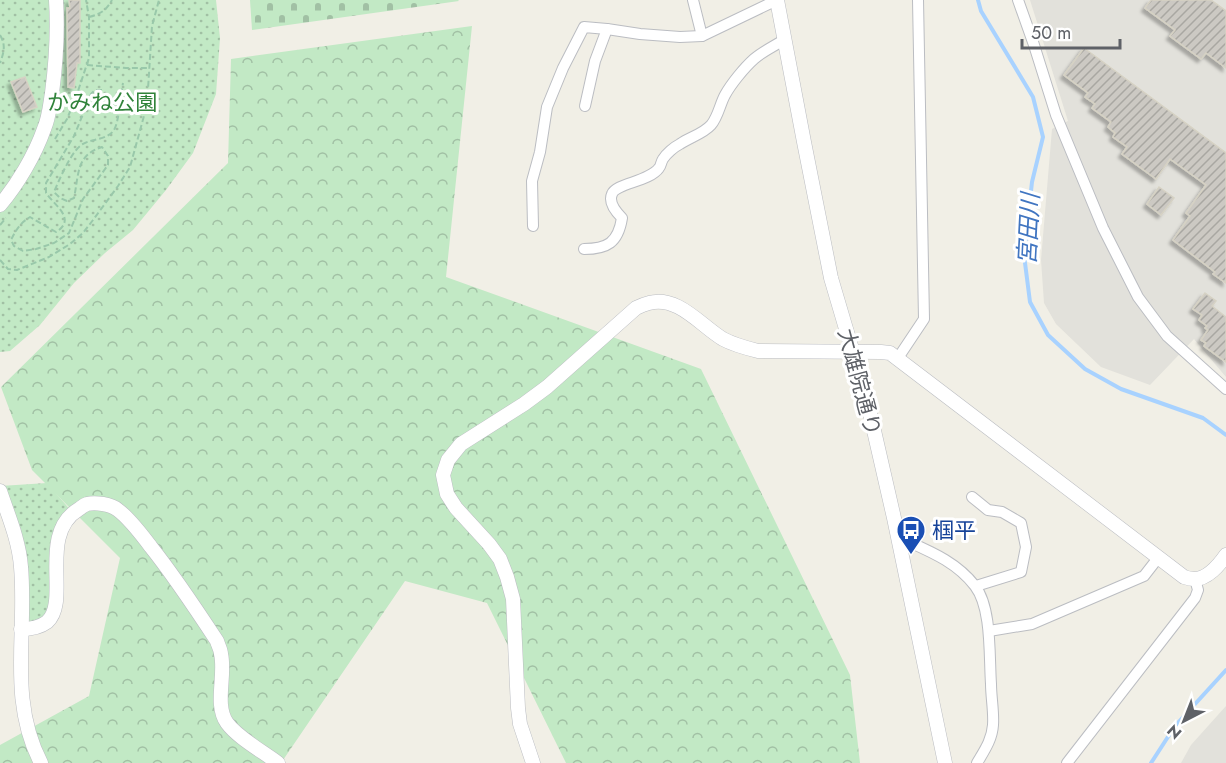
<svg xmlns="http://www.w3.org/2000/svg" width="1226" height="763" viewBox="0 0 1226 763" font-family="Jost,'Noto Sans JP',sans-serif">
<defs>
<pattern id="forest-crowns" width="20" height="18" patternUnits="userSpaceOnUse" patternTransform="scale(1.5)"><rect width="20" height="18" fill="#c2e9c5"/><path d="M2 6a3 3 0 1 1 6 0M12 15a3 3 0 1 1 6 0" fill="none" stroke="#a1c0a4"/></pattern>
<pattern id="cemetery-stones" width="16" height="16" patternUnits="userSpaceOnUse" patternTransform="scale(1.5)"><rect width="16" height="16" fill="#c2e9c5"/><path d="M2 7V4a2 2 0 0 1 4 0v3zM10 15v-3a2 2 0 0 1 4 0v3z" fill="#a1c0a4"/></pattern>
<pattern id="park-dots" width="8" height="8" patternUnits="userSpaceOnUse" patternTransform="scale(1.5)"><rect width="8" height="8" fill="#c2e9c5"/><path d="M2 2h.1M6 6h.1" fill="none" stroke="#a1c0a4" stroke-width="1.8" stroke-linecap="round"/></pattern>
<pattern id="building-hatch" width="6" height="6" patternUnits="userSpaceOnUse" patternTransform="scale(1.5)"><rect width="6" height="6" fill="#ccc9c3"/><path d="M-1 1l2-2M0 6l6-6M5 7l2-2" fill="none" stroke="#a9a7a2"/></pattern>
<filter id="shadow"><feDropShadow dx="-3.5" dy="3.5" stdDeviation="1.5" flood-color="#0004"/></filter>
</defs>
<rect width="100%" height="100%" fill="#f1efe6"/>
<g fill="#e2e1db">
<polygon points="1030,0 1226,0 1226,377 1194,339 1150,385 1101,367 1056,324 1044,303 1041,260 1052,129 1068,121"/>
<polygon points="1226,706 1226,763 1181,763 1191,745"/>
</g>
<polygon fill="url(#forest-crowns)" points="472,26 446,277 701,369 850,675 860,763 566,763 487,603 405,581 281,763 0,763 0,745 89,696 120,558 32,470 1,387 228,163 231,59"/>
<polygon fill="url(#cemetery-stones)" points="250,0 458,0 459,1 252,30"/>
<g fill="url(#park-dots)">
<polygon points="0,0 216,0 220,38 216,94 193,153 166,190 133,230 105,253 74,283 40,325 10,351 0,352"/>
<polygon points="47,483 73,513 65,522 54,611 21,629 22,590 0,486"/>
</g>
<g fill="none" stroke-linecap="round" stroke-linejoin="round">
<g stroke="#a8d2ff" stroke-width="4">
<polyline points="978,0 981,11 1033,97 1043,137 1032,182 1024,255 1030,302 1048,335 1085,369 1121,389 1203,418 1226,435"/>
<polyline points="1151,763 1175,726 1226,670"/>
</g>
</g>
<g fill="url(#building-hatch)" stroke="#d6d2c4" stroke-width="1.5" filter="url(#shadow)">
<polygon points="69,0 80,0 80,63 77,63 74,88 68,87 67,8 70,8"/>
<polygon points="1151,0 1211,0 1226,11 1226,68 1206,53 1201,59 1170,36 1175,30 1145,8"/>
<polygon points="1084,48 1226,153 1226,283 1213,274 1215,272 1173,240 1190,216 1186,213 1206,185 1170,159 1156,179 1122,154 1127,147 1113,137 1115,133 1108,127 1111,122 1092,108 1095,104 1085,97 1088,93 1064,75"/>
<polygon points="25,77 37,107 23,112 11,82"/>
<polygon points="1159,187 1174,198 1161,215 1147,204"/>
<polygon points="1205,293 1216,301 1212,306 1226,317 1226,362 1204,346 1206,343 1201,340 1208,330 1205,328 1207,326 1199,320 1202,315 1193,309"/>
</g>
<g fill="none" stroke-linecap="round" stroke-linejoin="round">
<g stroke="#bbbdc2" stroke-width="12">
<g id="minor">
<polyline points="693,0 702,36"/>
<polyline points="1018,0 1034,45 1056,115 1103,228 1138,297 1167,336 1226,389"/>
<polyline points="585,106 595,61 607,29"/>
<polyline points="533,226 532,181 540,152 547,107 563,68 584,27 607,29 640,34 680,37 702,36 777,0"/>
<path d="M 584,249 C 607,249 618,243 622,218 C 616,212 608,203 612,194 C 616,183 649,182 659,168 C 661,166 661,162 663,159 C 666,154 674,147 680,144 C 690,137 703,134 711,125 C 718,117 720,104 725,95 C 731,84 744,68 754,59 C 763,51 775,46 785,39"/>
<polyline points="898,358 924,319 918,0"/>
<polyline points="972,497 988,510 1002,512 1021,523 1026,547 1021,572 976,586"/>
<path d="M 898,537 C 926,550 955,560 975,586 C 992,608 989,656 991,684 C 991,697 994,712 993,725 C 992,740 984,751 977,763"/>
<polyline points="989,631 1032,624 1144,576 1158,558"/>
<polyline points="1067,763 1195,598 1198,590 1195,579"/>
</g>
</g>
<g stroke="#bbbdc2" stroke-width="15">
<g id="tertiary">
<polyline points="777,0 804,142 831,278 867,400 894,518 945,763"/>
<path d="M 0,205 C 17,185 35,155 44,129 C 49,118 50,105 52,93 C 56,62 58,31 56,0"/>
<path d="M 0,491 C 8,515 19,540 21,567 C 27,634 8,700 41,763"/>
<path d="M 21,629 C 30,629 39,628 47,622 C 71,601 37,534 79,509 C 82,507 84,505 87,504 C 95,502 111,504 118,510 C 130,519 142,535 151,547 C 175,577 196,609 217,641 C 218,645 221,650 221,654 C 226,675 214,705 227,723 C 238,738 262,751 278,763"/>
<path d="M 533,763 L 520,724 L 518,708 L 513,599 L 507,577 L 500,559 L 489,544 L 456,508 L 447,494 L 443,475 L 448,460 L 461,444 L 524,404 L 547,387 L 636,308 C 640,306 645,304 649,303 C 678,295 701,326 723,339 C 734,345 746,348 758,351 L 881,352 L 890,353 L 1184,577 C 1187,578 1190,579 1194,579 C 1208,579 1219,565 1226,555"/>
</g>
</g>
<g stroke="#99c8aa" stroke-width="2" stroke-dasharray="6 3" stroke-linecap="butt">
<path d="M 89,17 C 100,14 106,11 112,0"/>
<path d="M 0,35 C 6,45 4,52 0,63"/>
<polyline points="87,65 126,68 149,68"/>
<path d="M 102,90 L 95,90 L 91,94 L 88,102 L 74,136 L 46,183 L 46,193 C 55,206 77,219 56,232 L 30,217 C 20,223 16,230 11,240 L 14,246 L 23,251 L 36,249 L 54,243 L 69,233 L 83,199 L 108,165 L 108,156 L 102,147 C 76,155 79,174 74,198 L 67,201 L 60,198 L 54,192 C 59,180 71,153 80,146 C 89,138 107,141 114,130 C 119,122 121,93 123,83"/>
<polyline points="55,139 67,119 76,97 89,58 89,17 86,0"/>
<polyline points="0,225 6,218"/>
<polyline points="0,260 8,269 17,270 49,257 70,244 83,233 93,220 118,186 130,167 147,105 152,26 159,0"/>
</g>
<use href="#minor" stroke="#fff" stroke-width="10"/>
<use href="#tertiary" stroke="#fff" stroke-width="14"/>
</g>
<defs>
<g id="bus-pin" transform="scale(1.5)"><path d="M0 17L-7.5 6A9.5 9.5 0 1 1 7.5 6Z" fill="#1a4fb4" stroke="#fff"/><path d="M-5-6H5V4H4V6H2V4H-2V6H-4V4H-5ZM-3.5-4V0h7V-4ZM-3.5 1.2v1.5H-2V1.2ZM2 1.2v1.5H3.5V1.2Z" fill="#fff"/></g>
</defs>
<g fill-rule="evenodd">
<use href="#bus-pin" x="911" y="530"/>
</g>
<g text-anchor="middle" stroke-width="6" stroke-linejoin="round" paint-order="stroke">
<g font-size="22" fill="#30833a" stroke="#fff">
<text x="102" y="110">かみね公園</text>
</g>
<g font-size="22" fill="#5e6167" stroke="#fff">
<text transform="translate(860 382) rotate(75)" y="8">大雄院通り</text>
</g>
<g font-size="22" fill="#164399" stroke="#fff" text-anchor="start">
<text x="932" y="538">椢平</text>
</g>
<g font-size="24" font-style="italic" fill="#4075c1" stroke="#fff">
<text transform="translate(1029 229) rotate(-87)" y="8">宮田川</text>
</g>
</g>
<g transform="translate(1184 721) rotate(222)" stroke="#ffffff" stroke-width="4.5" paint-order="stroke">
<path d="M0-4.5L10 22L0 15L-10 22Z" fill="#5e6167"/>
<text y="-9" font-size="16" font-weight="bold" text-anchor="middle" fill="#5e6167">N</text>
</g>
<path d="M1022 39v9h98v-9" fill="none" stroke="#5e6167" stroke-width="3"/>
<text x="1031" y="39" font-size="18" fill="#5e6167" stroke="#ffffff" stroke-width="4.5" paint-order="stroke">50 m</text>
</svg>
